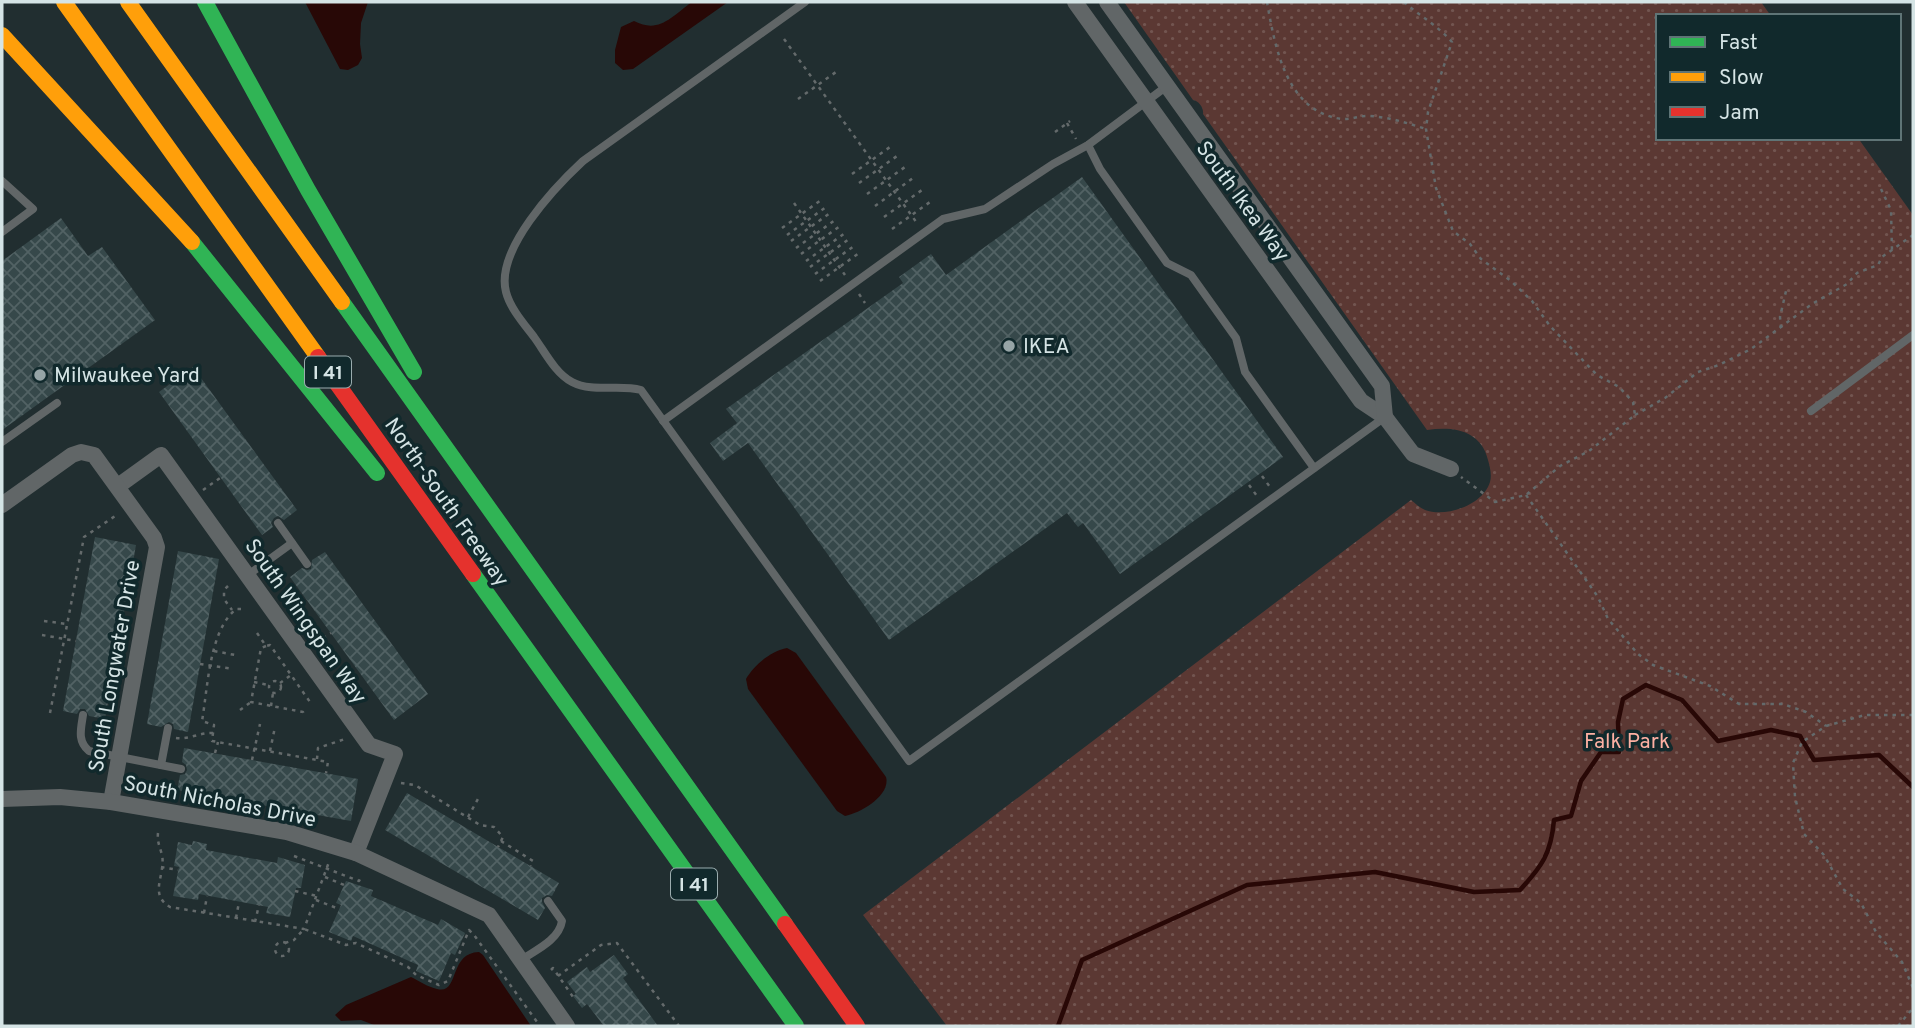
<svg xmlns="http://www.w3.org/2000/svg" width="1915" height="1028" viewBox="0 0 1915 1028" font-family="Overpass,sans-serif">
<defs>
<pattern id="park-dots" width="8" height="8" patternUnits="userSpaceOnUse" patternTransform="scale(1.75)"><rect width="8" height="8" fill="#5b3833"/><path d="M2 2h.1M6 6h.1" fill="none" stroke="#725550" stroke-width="1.8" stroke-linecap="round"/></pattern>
<pattern id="building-cross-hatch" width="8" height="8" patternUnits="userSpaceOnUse" patternTransform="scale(1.75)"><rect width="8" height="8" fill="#36484a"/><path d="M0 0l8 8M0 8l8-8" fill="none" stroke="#526264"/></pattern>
</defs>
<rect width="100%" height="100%" fill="#212e30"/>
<path fill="url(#park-dots)" d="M 1124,2 L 1761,2 L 1771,16 L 1658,16 L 1658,138 L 1858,138 L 1913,215 L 1913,1026 L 947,1026 L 863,915 L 1411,500 C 1415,503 1420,508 1425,510 C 1446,518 1483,505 1490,482 C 1492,475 1490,467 1488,460 C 1481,430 1453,426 1427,430 L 1203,114 C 1204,108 1199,101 1193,100 Z"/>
<g fill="#280806">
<polygon points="305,2 368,2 361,23 360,44 362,58 358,65 348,70 340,69"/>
<path d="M 692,2 L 728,2 L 633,69 L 623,70 L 615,63 L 615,50 L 621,27 L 634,21 C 659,34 671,17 692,2 Z"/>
<path d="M 787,648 L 796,653 L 886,777 C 891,795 861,813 845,816 L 837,811 L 748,689 L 746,679 C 754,665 771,651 787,648 Z"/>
<path d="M 479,952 L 483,955 L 531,1026 L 374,1025 L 361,1020 L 341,1021 L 335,1015 L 346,1005 L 411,977 C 419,981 428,987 437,989 C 460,995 448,953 479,952 Z"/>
</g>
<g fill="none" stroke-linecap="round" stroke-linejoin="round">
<path stroke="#280806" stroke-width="4.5" d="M 1058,1026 L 1082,960 L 1247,885 L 1375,872 L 1474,892 L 1520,890 C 1542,866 1551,854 1554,820 L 1571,816 L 1581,781 L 1601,752 L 1619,752 L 1618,722 L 1623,699 L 1646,685 L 1682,700 L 1718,741 L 1771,730 L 1800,736 L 1814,760 L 1879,755 L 1913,787"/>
</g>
<g fill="url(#building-cross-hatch)">
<polygon points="1082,177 1283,457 1120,574 1083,523 1078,527 1067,513 889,640 748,443 723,461 710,443 737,423 726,409 903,283 899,277 931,254 946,275"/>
<polygon points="61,218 88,256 102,247 155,320 2,430 2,261"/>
<polygon points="193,367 297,510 284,520 278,516 274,518 271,523 273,527 262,535 159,392"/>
<polygon points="95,537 136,545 105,719 89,716 85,709 80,709 77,714 63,711"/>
<polygon points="178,551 219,559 188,732 174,729 173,724 169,722 161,727 147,724"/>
<polygon points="325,552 428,694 394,720 290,577 302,568 307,570 311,569 312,560"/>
<polygon points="184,748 358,779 351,821 177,790 180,775 185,774 187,770 186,765 182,762"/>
<polygon points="407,793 559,883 552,896 547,895 542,898 542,902 545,908 538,920 385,830"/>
<polygon points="193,841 207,844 206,850 277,863 278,857 305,865 301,888 296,888 290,917 266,913 268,907 199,894 198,900 173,896 179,867 174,866 178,842 192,845"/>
<polygon points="346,881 373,890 371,896 438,925 441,919 465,933 455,955 451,953 439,981 416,971 418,965 353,936 351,941 329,932 341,905 336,903"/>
<polygon points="614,955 628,974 623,978 658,1026 604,1026 587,1004 582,1008 573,996 576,994 567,982 587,967 590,972"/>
</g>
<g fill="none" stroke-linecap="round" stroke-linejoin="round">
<g stroke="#646a6b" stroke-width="2.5" stroke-dasharray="3.5 5" stroke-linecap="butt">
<path d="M 1267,2 C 1275,47 1286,112 1342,119 C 1351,120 1360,115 1369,116 C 1389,117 1407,123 1426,129"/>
<path d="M 1404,2 C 1420,16 1438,26 1452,42 L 1428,112 L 1426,129 L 1436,188 L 1453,231 L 1470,244 L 1481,259 L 1511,281 L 1532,301 L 1550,326 L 1597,375 L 1619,387 L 1633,402 L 1635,415 L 1589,451 L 1560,466 L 1526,495 L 1495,502 L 1461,477"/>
<polyline points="784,39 917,223"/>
<polyline points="798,99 836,72"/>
<polyline points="1067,123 1076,139"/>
<polyline points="1055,132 1070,121"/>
<polyline points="852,174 890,147"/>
<polyline points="859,183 897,156"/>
<polyline points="1881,189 1891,210 1892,251"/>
<polyline points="867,194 905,167"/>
<polyline points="794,203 845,275"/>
<polyline points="875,206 913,178"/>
<polyline points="884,217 922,190"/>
<polyline points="782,228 821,200"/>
<polyline points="892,229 930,202"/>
<polyline points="787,235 826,207"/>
<polyline points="791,241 830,213"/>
<polyline points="796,248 835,220"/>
<polyline points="801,254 840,226"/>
<polyline points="806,261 845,233"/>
<polyline points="810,267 849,239"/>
<polyline points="815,274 854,246"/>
<polyline points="820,281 859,253"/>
<polyline points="859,294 865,303"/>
<polyline points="1781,328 1780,317 1786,291"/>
<polyline points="1635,415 1665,398 1698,372 1719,365 1751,349 1812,304 1847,284 1857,273 1878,265 1882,257 1913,235"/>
<polyline points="1262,476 1270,487"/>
<polyline points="1249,485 1257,496"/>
<polyline points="203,490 220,478"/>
<polyline points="1526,495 1598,597 1608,619 1638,654 1653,665 1710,686 1739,704 1783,704 1806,712 1826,726"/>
<polyline points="228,586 224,590 224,599 232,610"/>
<path d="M 241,609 L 236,609 C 209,631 208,687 202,721 L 214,725 L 212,741 L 328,762 L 326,773"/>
<polyline points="44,621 67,624"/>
<polyline points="257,633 266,646 270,645 310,702 312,701"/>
<polyline points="42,635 76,641"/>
<polyline points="316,643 331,633"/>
<polyline points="266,646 261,648 251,702 303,712 303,714"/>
<polyline points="214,651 235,655"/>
<polyline points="200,664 233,669"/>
<circle cx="275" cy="687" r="6"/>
<polyline points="254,682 268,685"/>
<polyline points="280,683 291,675"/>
<polyline points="271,706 273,693"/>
<polyline points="240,710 251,702"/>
<polyline points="50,713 84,537 118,514"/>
<polyline points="1913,715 1865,715 1826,726 1802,742 1793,763 1795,797 1804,834 1824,855 1843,889 1861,903 1876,932 1902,962 1913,988"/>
<path d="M 176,738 C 189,740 200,732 213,733"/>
<polyline points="270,751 275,727"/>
<polyline points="215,753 218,742"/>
<polyline points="317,759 318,748 345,739"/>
<polyline points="252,760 260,724"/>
<polyline points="401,783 415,785 480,825 494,827 503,837 498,847"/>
<polyline points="468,817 479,797"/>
<path d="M 158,833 C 157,842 160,847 162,855 C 166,875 148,894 170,907 L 304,929 L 329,862"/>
<polyline points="501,841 533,861 531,866"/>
<polyline points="294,856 359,881 360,879"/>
<polyline points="161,867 178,870"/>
<polyline points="325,877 344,885"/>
<polyline points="295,891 317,896"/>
<polyline points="316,900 339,909"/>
<polyline points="204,913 207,896"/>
<polyline points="236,918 239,902"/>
<polyline points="255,922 259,905"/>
<circle cx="282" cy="949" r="7"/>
<polyline points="285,943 294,940 304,929 346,945 356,943 408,967 416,975 439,985 448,981 469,930 474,935 540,1026"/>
<polyline points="551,970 553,968 573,997 571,998"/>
<polyline points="558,976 601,945 617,943 679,1026"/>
<polyline points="1898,1026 1913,1008"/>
</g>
<g stroke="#616667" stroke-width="8">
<path d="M 805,2 L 583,161 C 555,187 495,250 506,292 C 510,308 524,324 534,337 C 545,352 555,373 572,382 C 593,393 619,384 641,390 L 909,761 L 1385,417"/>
<polyline points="1088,145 1100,169 1167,263 1191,275 1236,338 1245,372 1314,468"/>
<polyline points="2,181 33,209 2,232"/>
<polyline points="1811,411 1913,335"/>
<polyline points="663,421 943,219 985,209 1053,164 1088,145 1167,86"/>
<polyline points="2,442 57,403"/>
<polyline points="278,523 307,564"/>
<polyline points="248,575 292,543"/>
<path d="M 83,715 C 81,729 77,741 89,751 L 181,769"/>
<polyline points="161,765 168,728"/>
<path d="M 521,960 C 536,950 559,940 562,921 L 548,901"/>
</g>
<g stroke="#616667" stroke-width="16">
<polyline points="1075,2 1361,401 1385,417 1413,454 1451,469"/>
<polyline points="1107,2 1382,386 1385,417"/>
<polyline points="118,486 161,455 369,745 395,754 356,853"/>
<polyline points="2,505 72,455 81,452 94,455 154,538 157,547 111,802"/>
<polyline points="2,799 60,797 111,802 287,832 356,853 489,915 567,1026"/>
</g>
<g stroke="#30b455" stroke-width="16">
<polyline points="205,2 308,190 414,372"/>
<polyline points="192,242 377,473"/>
<polyline points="342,302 785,924"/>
<polyline points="473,574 796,1026"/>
</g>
<g stroke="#ff9f0a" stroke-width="16">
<polyline points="64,2 318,357"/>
<polyline points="128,2 342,302"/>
<polyline points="2,35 192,242"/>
</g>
<g stroke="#e5322d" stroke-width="16">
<polyline points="318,357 473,574"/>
<polyline points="785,924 857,1026"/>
</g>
</g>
<g fill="#96a4a6" stroke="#11292c" stroke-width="2.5">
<circle cx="1009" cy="346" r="7"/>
<circle cx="40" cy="375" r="7"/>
</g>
<g text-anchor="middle" stroke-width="7" stroke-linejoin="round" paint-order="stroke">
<g fill="#11292c" stroke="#9aacae" stroke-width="2">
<rect x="305" y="356.5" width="46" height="31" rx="5"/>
<rect x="671" y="868.5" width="46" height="31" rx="5"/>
</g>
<g font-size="19" font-weight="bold" fill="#d5e4e5">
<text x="328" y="379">I 41</text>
<text x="694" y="891">I 41</text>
</g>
<g font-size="21" fill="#d5e4e5" stroke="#11292c">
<text transform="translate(1243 201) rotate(54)" y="7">South Ikea Way</text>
<text transform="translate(447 502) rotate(55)" y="7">North-South Freeway</text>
<text transform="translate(306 621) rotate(55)" y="7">South Wingspan Way</text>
<text transform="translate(114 666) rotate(-80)" y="7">South Longwater Drive</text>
<text transform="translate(220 801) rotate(11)" y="7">South Nicholas Drive</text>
</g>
<g font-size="21" fill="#d5e4e5" stroke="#11292c" text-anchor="start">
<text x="1023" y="353">IKEA</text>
<text x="54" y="382">Milwaukee Yard</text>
</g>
<g font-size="21" fill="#fdb0a3" stroke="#11292c">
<text x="1627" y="748">Falk Park</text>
</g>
</g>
<rect width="1915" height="1028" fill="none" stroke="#d5e4e5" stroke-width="7"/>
<rect x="1656" y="14" width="245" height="126" fill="#11292c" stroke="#5f7476" stroke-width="2"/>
<rect x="1670" y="37" width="35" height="10" fill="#30b455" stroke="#5f7476" stroke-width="2"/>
<text x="1719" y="49" font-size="21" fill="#d5e4e5">Fast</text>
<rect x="1670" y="72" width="35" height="10" fill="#ff9f0a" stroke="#5f7476" stroke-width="2"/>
<text x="1719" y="84" font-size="21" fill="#d5e4e5">Slow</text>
<rect x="1670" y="107" width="35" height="10" fill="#e5322d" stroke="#5f7476" stroke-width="2"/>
<text x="1719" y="119" font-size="21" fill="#d5e4e5">Jam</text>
</svg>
